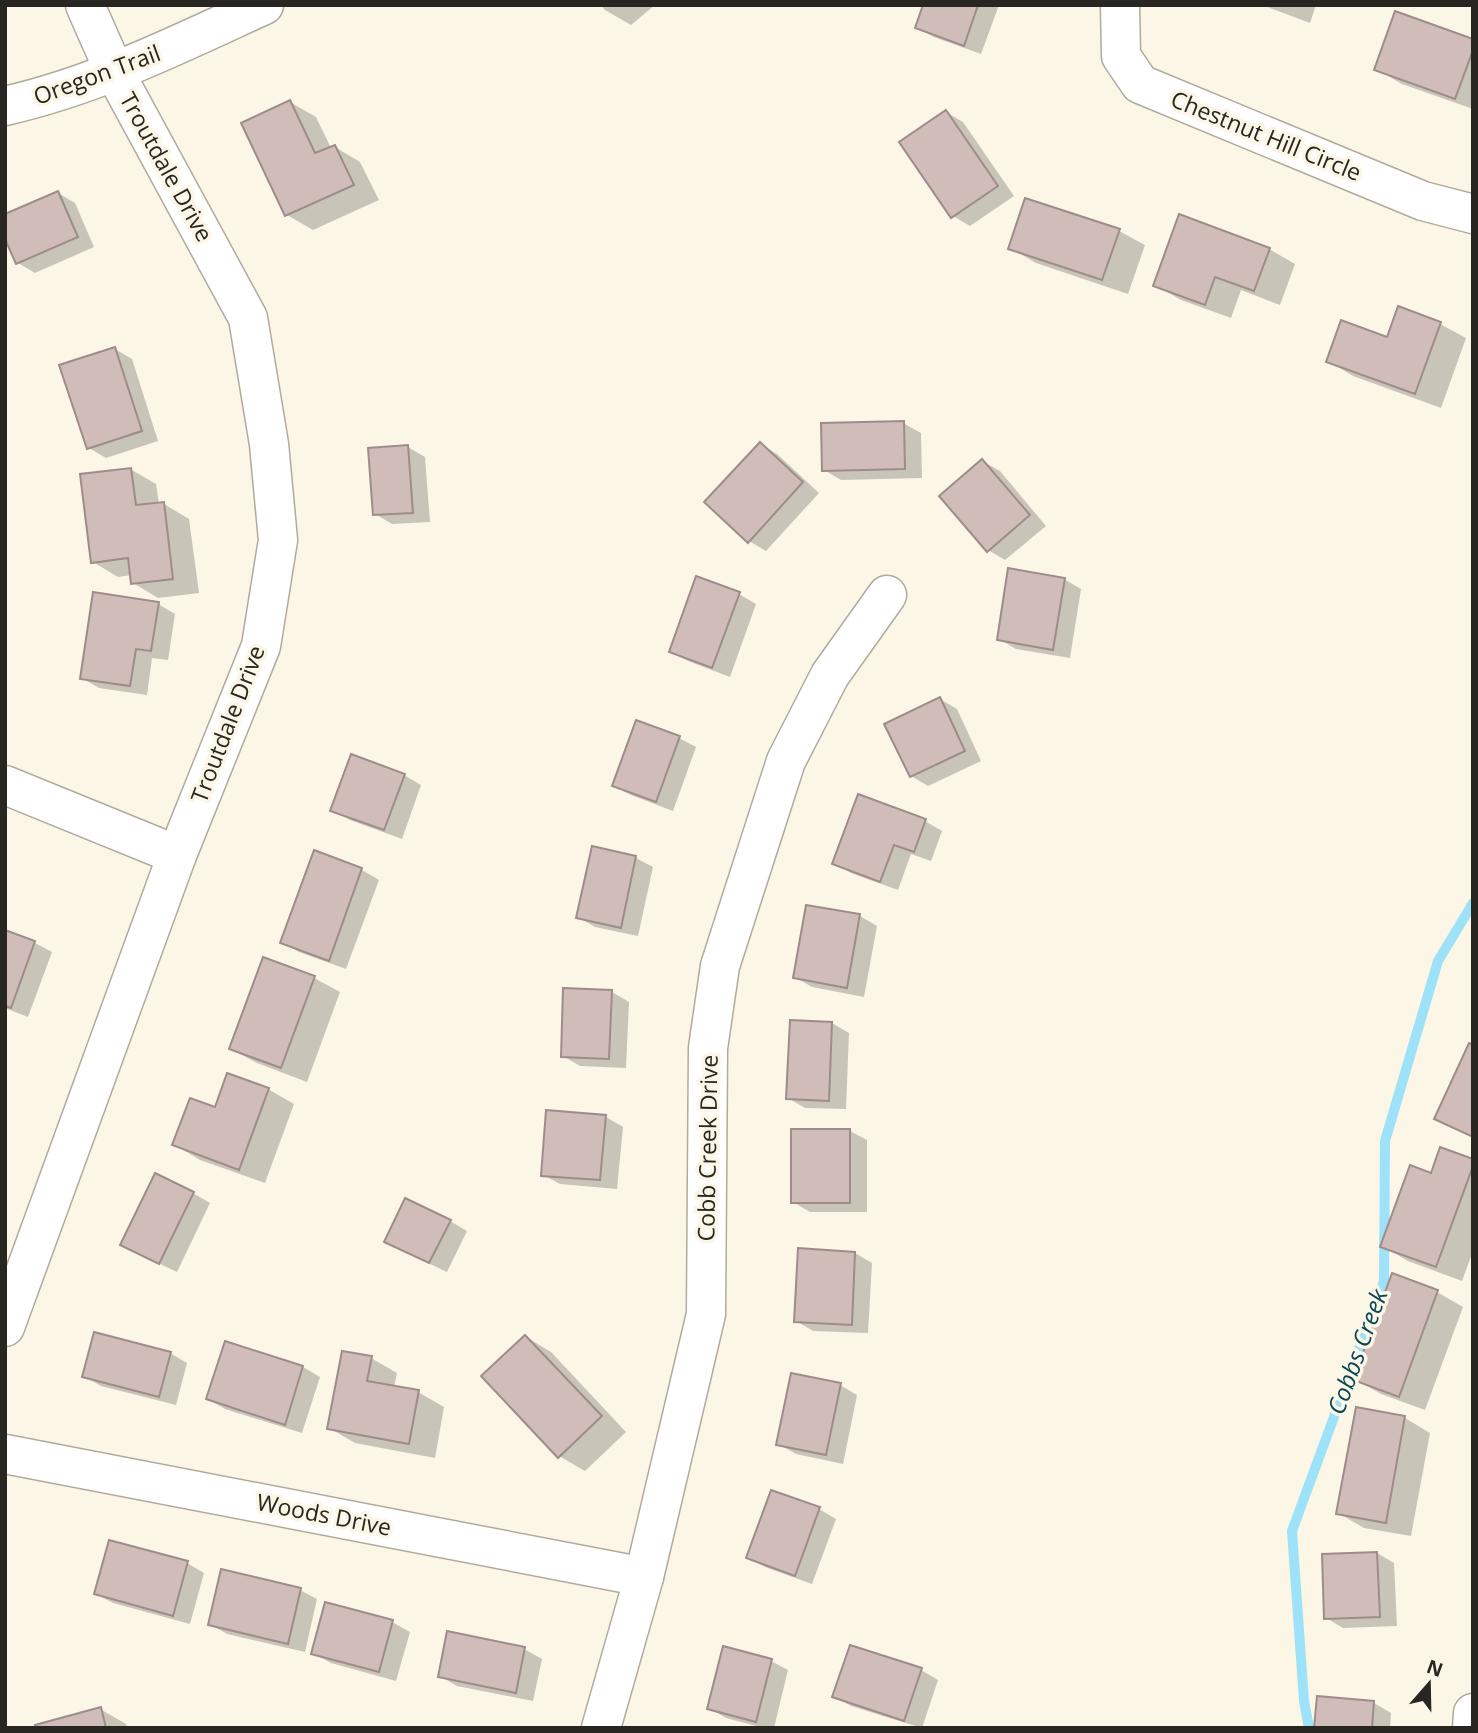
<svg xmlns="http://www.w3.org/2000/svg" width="1478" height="1733" viewBox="0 0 1478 1733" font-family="'Open Sans',sans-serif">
<rect width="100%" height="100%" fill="#fbf6e6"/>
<g fill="#0003">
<polygon points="601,5 655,5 631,25 605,10"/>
<polygon points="925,5 999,5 981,54 934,37 917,27"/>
<polygon points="1262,5 1316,5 1310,23"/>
<polygon points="1473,41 1473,109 1402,84 1376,69"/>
<polygon points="290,102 316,117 331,148 335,147 360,162 379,200 313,230 287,215 243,124"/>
<polygon points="946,112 963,122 1014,196 970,226 953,216"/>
<polygon points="58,193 75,203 94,247 35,273 18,263"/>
<polygon points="1119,231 1145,245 1128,294 1036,263 1010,248"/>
<polygon points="1269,249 1295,264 1280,305 1241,290 1231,318 1181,300 1155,285"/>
<polygon points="1440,324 1466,338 1441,408 1353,376 1328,361"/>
<polygon points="115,349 132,359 158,441 106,458 89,448"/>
<polygon points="903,423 921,433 922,478 841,480 824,470"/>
<polygon points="760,444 777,454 819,493 766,551 749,541"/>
<polygon points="408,447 425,457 430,522 392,524 375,514"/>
<polygon points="982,461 1000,471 1046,526 1005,560 988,550"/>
<polygon points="130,469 156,484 159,504 164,504 189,519 199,593 158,598 133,583 132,575 118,577 93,562"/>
<polygon points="697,579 739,594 756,604 730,677 688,661 671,652"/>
<polygon points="1064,579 1081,589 1070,658 1016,649 999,639"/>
<polygon points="158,604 175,614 168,660 152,658 147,695 99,688 82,678"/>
<polygon points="940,699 957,709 981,761 928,786 911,776"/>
<polygon points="679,738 696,747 673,811 631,795 614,786"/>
<polygon points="404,775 421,785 402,839 350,820 333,810"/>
<polygon points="925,821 942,831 931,861 911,854 898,890 851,873 834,863"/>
<polygon points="315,853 362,870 379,880 346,969 299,952 282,942"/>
<polygon points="636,858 653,867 638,936 595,927 578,917"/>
<polygon points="860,916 877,926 864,997 812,987 795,977"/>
<polygon points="5,932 35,943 52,952 28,1017 5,1008"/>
<polygon points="314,978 340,992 307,1082 257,1063 231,1049"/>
<polygon points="612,992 629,1002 626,1068 580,1066 563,1056"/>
<polygon points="832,1023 849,1033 846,1109 805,1108 788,1098"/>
<polygon points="268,1089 294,1104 265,1183 200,1160 175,1145"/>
<polygon points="606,1117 623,1127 617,1189 560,1184 543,1175"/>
<polygon points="850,1131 867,1140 867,1212 810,1212 793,1202"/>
<polygon points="1473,1160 1473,1251 1462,1281 1408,1261 1382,1246 1432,1175"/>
<polygon points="193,1193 210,1203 177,1272 139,1254"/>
<polygon points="450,1221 467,1231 447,1272 403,1251"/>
<polygon points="800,1250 855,1253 872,1263 868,1333 813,1331 796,1321"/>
<polygon points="1437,1292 1463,1307 1425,1410 1381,1394 1355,1379"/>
<polygon points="526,1337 551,1352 626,1432 585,1471 559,1456"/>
<polygon points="226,1343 303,1367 320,1377 302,1433 225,1409 208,1399"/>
<polygon points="170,1353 187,1363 176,1405 101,1386 84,1376"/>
<polygon points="371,1358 397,1373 394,1387 418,1392 444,1407 435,1458 355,1443 329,1428"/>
<polygon points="840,1385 857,1395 843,1464 796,1454 778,1444"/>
<polygon points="1405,1418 1430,1433 1411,1536 1364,1528 1338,1513"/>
<polygon points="819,1509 836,1519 812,1584 765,1567 748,1557"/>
<polygon points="1377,1553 1394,1563 1397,1626 1343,1628 1326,1618"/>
<polygon points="187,1563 204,1573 190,1624 113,1603 96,1594"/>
<polygon points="300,1590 317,1599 305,1652 227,1634 210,1624"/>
<polygon points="392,1622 410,1632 396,1681 331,1663 313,1653"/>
<polygon points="524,1649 542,1659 533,1701 457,1686 440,1676"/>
<polygon points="771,1661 788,1670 774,1728 764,1728 726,1718 709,1708"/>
<polygon points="921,1670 938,1680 922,1728 851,1706 834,1696"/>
<polygon points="1374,1703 1391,1713 1390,1728 1316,1728"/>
<polygon points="100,1709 126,1724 127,1728 37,1728"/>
</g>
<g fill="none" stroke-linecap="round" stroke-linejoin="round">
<polyline stroke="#9de2f8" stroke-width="10" points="1309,1728 1304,1701 1292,1531 1384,1281 1385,1141 1438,961 1473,903"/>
</g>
<g fill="#d0bdba" stroke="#9e8c8a" stroke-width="2">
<polygon points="923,5 978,5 964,46 915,28"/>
<polygon points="1395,11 1473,39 1473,50 1455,99 1374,70"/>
<polygon points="290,100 315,153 335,145 354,185 285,216 241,123"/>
<polygon points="946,110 998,186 951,218 899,142"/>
<polygon points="58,191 78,237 16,264 5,239 5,214"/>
<polygon points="1025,198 1120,229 1102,280 1008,249"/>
<polygon points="1179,214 1270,248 1254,291 1215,277 1205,305 1153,286"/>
<polygon points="1398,306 1441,322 1415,394 1326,362 1341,320 1387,337"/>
<polygon points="115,347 142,431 87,449 59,365"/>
<polygon points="904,421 905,469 822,471 821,423"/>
<polygon points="760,442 803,482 748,543 704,502"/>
<polygon points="408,445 413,513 373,515 368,448"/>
<polygon points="982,459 1030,515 987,552 939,496"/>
<polygon points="131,468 136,505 164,502 173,579 131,584 128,558 91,563 80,474"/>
<polygon points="1008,568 1065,578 1053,650 997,640"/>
<polygon points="696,576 740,592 712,668 669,652"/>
<polygon points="93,592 159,602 151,651 136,649 130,686 80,679"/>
<polygon points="940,697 965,751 910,777 884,724"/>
<polygon points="636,720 680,736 656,802 612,786"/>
<polygon points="351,754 405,774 384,830 330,811"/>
<polygon points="858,794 926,819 914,852 894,845 880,882 832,864"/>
<polygon points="592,846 636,856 621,928 576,918"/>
<polygon points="314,850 362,868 329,961 280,943"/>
<polygon points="806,905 860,914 847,988 793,978"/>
<polygon points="5,930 35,941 11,1008 5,1006"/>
<polygon points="263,957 315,976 281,1068 229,1049"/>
<polygon points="563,988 612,990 609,1059 561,1057"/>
<polygon points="790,1020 832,1022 829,1101 786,1099"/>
<polygon points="1469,1043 1473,1045 1473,1137 1434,1119"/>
<polygon points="227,1073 269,1088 239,1170 172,1145 190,1098 215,1107"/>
<polygon points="546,1110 606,1115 600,1180 541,1176"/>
<rect x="791" y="1129" width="59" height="74"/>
<polygon points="1440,1147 1473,1159 1473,1166 1436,1267 1380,1247 1410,1165 1431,1173"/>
<polygon points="155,1173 194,1192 159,1264 120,1245"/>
<polygon points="405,1198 451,1220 429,1263 384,1242"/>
<polygon points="798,1248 855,1252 852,1325 794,1322"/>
<polygon points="1392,1273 1438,1290 1399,1397 1353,1380"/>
<polygon points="94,1332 171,1352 159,1397 82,1377"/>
<polygon points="525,1335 602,1416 558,1458 481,1376"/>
<polygon points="225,1341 303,1366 285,1425 206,1399"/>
<polygon points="342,1351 372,1356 367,1381 419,1390 409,1444 327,1429"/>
<polygon points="791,1373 841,1383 826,1455 776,1445"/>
<polygon points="1356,1407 1405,1416 1386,1523 1336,1514"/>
<polygon points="771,1490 820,1507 795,1576 746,1558"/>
<polygon points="109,1540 188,1561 173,1616 94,1594"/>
<polygon points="1377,1552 1380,1617 1324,1619 1322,1554"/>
<polygon points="221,1569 301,1588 288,1644 208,1625"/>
<polygon points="325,1602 393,1620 379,1672 311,1654"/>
<polygon points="447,1631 525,1647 516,1693 438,1677"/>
<polygon points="850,1645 922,1668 904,1721 832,1697"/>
<polygon points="723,1646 772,1659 756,1722 707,1709"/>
<polygon points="1317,1696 1374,1701 1372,1728 1314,1728"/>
<polygon points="101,1707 106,1728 36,1728 35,1725"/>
</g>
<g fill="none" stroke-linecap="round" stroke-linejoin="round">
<g stroke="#b0ab9c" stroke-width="41">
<g id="minor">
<polyline points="1120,5 1121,56 1140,84 1423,201 1473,214"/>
<path d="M 5,106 C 97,85 179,44 264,5"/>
<polyline points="5,785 177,855"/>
<polyline points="5,1327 177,855 261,646 278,540 269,444 248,318 115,73 85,5"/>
<polyline points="5,1454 644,1577"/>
<polyline points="601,1728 644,1577 706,1314 708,1048 720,966 786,761 830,675 887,595"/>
<polyline points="1472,1728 1473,1713"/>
</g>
</g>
<use href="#minor" stroke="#fff" stroke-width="38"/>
</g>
<g text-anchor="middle" stroke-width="7" stroke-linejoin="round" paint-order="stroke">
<g font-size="23" fill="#282620" stroke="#fbf6e6">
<text transform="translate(97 75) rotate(-20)" y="8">Oregon Trail</text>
<text transform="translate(1266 136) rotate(22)" y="8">Chestnut Hill Circle</text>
<text transform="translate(166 167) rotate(61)" y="8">Troutdale Drive</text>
<text transform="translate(228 724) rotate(-69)" y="8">Troutdale Drive</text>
<text transform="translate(708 1148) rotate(-89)" y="8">Cobb Creek Drive</text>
<text transform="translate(324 1515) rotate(11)" y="8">Woods Drive</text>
</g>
<g font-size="24" font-style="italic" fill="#084656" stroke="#fbf6e6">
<text transform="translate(1358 1352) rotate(-70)" y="8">Cobbs Creek</text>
</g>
</g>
<rect width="1478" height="1733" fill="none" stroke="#282620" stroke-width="14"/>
<g transform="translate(1429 1684) rotate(20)" stroke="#fbf6e6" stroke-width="5" paint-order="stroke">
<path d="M0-5L12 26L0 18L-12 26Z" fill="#282620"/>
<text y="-10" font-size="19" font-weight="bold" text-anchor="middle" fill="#282620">N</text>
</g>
</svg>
